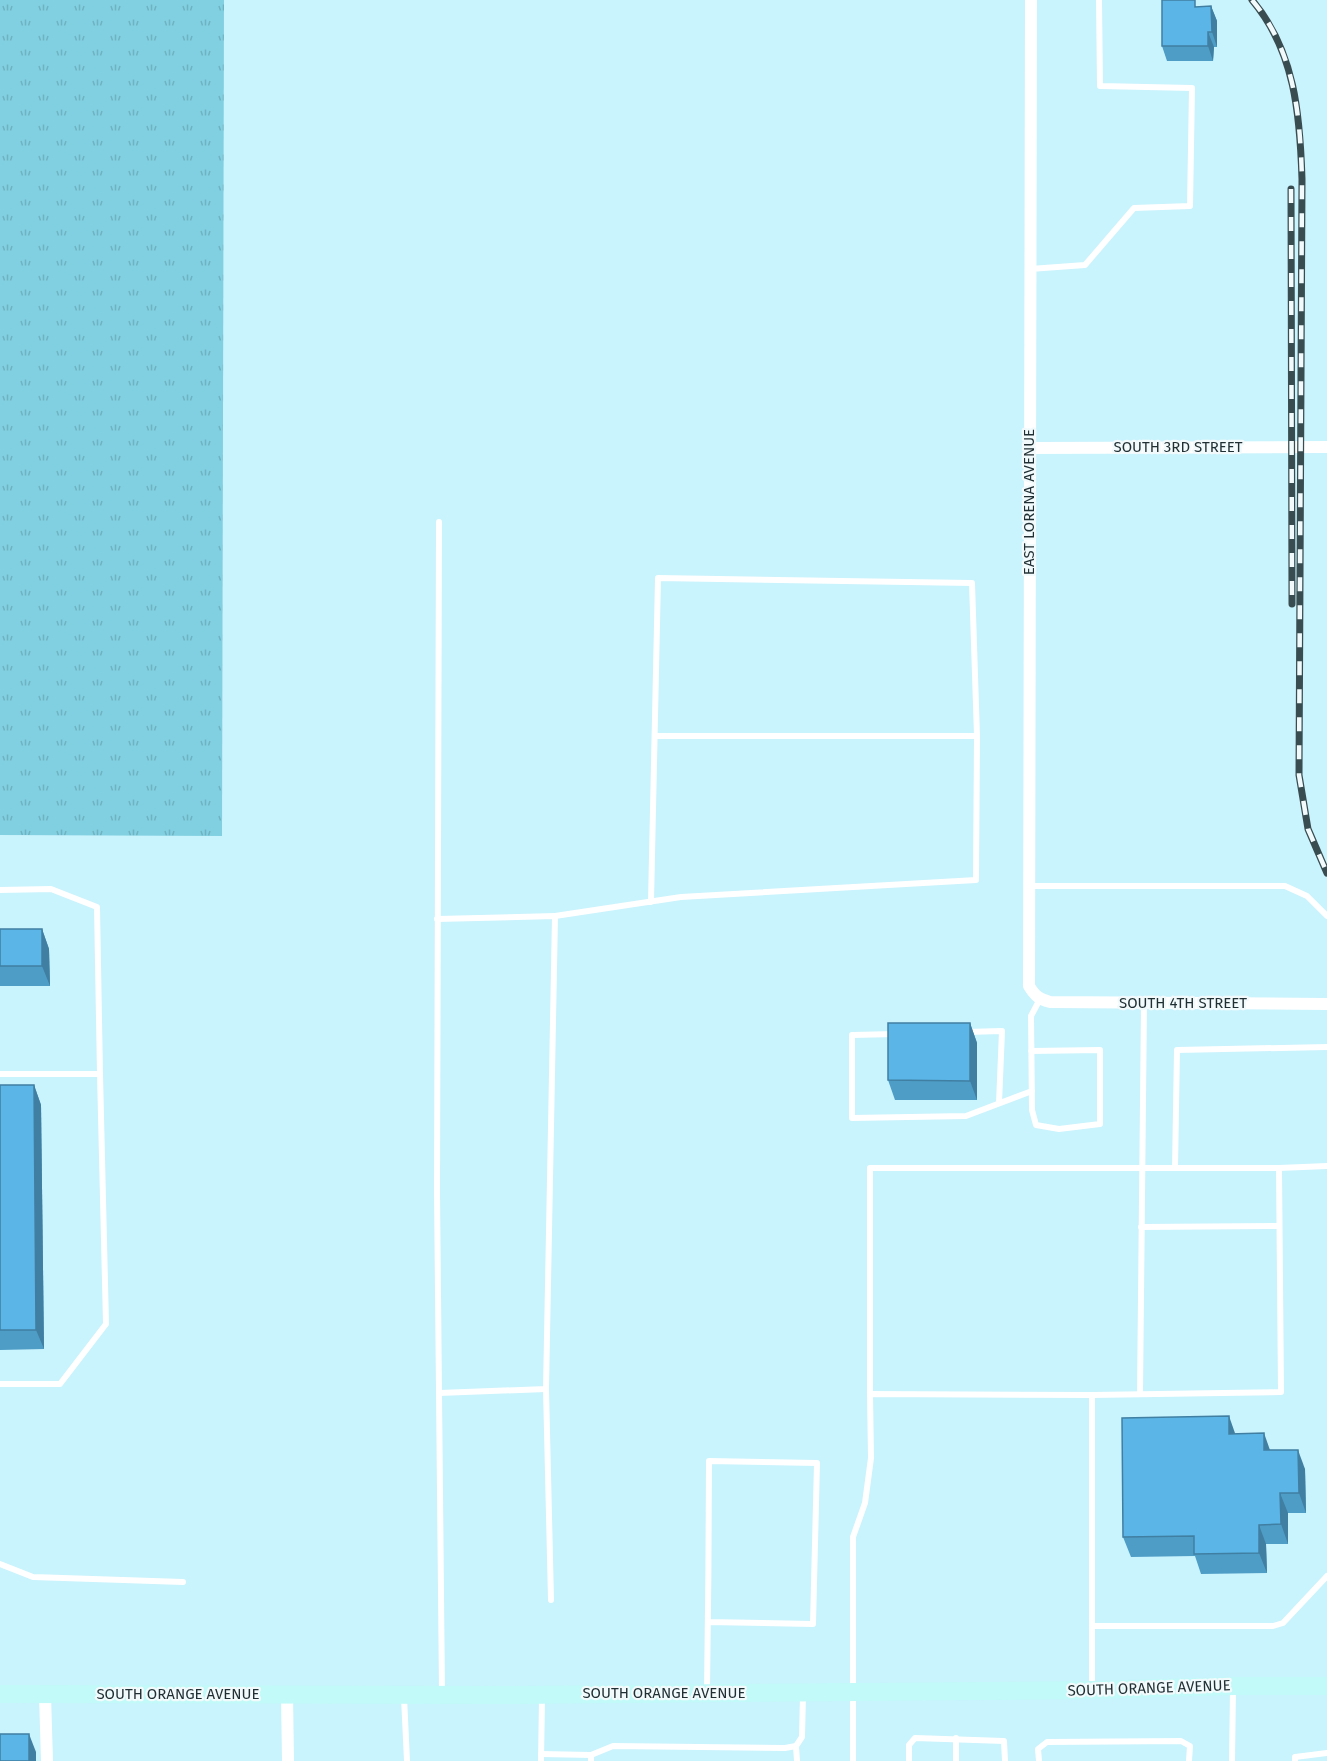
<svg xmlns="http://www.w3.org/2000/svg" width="1327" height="1761" viewBox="0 0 1327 1761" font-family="'Fira Sans',sans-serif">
<defs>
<pattern id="grass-tufts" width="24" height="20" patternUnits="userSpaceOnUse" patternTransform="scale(1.5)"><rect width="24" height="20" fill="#81d0e1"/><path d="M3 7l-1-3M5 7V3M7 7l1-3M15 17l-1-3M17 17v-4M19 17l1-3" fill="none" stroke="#6fb3c2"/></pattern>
</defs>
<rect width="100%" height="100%" fill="#c9f3fd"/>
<polygon fill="url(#grass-tufts)" points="0,0 224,0 222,836 0,835"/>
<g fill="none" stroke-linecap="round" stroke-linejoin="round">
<g stroke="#fff" stroke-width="6">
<polyline points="1030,269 1085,265 1134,208 1190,206 1192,88 1100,86 1099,0"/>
<polyline points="439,522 437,1192 442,1693"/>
<polyline points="655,736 977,736"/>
<polyline points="1029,886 1285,886 1307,896 1327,916"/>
<polyline points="0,890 51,889 97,907 100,1074"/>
<polyline points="555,916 681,897 976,880 977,736 972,583 658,578 651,902"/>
<polyline points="437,919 555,916 546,1389 439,1393"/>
<polyline points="966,1032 1002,1031 999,1103"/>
<polyline points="896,1034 852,1035 852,1118 966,1116 1032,1091"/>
<polyline points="1031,1051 1100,1050 1100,1124 1059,1129 1036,1125 1032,1110 1031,1016 1040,999"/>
<polyline points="0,1074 100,1074 106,1324 60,1384 0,1384"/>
<polyline points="1175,1168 1177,1050 1327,1047"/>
<polyline points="1279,1168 1327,1166"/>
<polyline points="1141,1227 1279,1226"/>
<polyline points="546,1389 551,1600"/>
<polyline points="870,1394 870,1168 1279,1168 1281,1392 1092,1395"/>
<polyline points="1140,1394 1144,1003"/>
<polyline points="0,1564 33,1577 183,1582"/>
<polyline points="1092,1687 1092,1626 1273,1626 1283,1623 1327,1576"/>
<path d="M 707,1691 C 708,1614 709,1538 709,1461 L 817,1463 L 813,1624 L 708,1622"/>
<polyline points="404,1697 407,1761"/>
<polyline points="796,1746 797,1761"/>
<polyline points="541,1754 591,1755 591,1761"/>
<polyline points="591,1755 613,1746 785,1748 796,1746 802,1737 803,1695"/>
<polyline points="541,1761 542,1698"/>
<polyline points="853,1761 853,1537 865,1503 871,1458 870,1394 1092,1395 1092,1626"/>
<polyline points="909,1761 909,1745 915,1738 1004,1741 1005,1761"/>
<polyline points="956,1761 956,1738"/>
<polyline points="1039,1761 1038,1749 1047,1742 1181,1741 1190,1746 1189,1761"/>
<polyline points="1232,1761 1233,1689"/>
<polyline points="1295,1761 1295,1757 1327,1753"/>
</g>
<g stroke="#fff" stroke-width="12">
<path d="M 1031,0 L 1029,986 C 1035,996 1039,999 1050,1002 L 1327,1004"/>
<polyline points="1029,448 1327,447"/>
<polyline points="287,1693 288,1761"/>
<polyline points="45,1695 47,1761"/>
</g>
<polyline stroke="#c1faf8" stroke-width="18" points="0,1694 512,1695 1092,1690 1234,1686 1327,1686"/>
<g stroke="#394d51" stroke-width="7">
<g id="rail">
<path d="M 1252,0 C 1295,51 1300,115 1302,179 L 1299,775 L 1308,829 L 1327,873"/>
<polyline points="1291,189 1292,604"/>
</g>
</g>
<use href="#rail" stroke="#f2fafc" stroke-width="4.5" stroke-dasharray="14" stroke-linecap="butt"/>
</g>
<g fill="#4e9dc7">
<polygon points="1211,6 1217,21 1217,47 1214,47 1213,61 1167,61 1162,46 1198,7"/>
<polygon points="0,929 42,929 49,949 50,986 0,986"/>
<polygon points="970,1023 977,1043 977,1100 895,1100 888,1080"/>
<polygon points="0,1085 34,1085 41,1105 44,1349 0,1350"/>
<polygon points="1235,1434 1270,1450 1305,1469 1306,1513 1288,1513 1288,1544 1266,1544 1267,1573 1201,1574 1195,1556 1131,1557 1123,1537"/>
</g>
<g fill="#407fa2">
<polygon points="1211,6 1217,21 1217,47 1212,32"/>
<polygon points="1208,32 1214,47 1213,61 1208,46"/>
<polygon points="42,929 49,949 50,986 42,966"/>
<polygon points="970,1023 977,1043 977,1100 970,1081"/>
<polygon points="34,1085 41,1105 44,1349 36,1330"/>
<polygon points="1229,1416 1236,1436 1229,1434"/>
<polygon points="1264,1433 1271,1453 1264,1450"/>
<polygon points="1298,1450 1305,1469 1306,1513 1299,1493"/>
<polygon points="1280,1493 1288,1513 1288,1544 1281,1524"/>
<polygon points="1259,1525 1266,1544 1267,1573 1259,1553"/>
<polygon points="29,1734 36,1752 36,1761 29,1761"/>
</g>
<g fill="#5bb6e7" stroke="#407fa2" stroke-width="1.5">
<polygon points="1162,0 1195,0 1195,7 1211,6 1212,32 1208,32 1208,46 1162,46"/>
<rect x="0" y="929" width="42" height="37"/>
<polygon points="888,1023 970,1023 970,1081 888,1080"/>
<polygon points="0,1085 34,1085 36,1330 0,1330"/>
<polygon points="1229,1416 1229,1434 1264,1433 1264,1450 1298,1450 1299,1493 1280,1493 1281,1524 1259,1525 1259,1553 1194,1554 1194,1536 1123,1537 1122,1418"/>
<rect x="0" y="1734" width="29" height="27"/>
</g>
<g text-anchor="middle" stroke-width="4.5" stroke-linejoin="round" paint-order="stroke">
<g font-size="15" fill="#1f2f33" stroke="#f2fafc">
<text x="1178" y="452">SOUTH 3RD STREET</text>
<text transform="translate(1029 502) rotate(-90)" y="5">EAST LORENA AVENUE</text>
<text x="1183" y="1008">SOUTH 4TH STREET</text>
<text transform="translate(1149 1688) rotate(-2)" y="5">SOUTH ORANGE AVENUE</text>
<text x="664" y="1698">SOUTH ORANGE AVENUE</text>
<text x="178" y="1699">SOUTH ORANGE AVENUE</text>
</g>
</g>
</svg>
